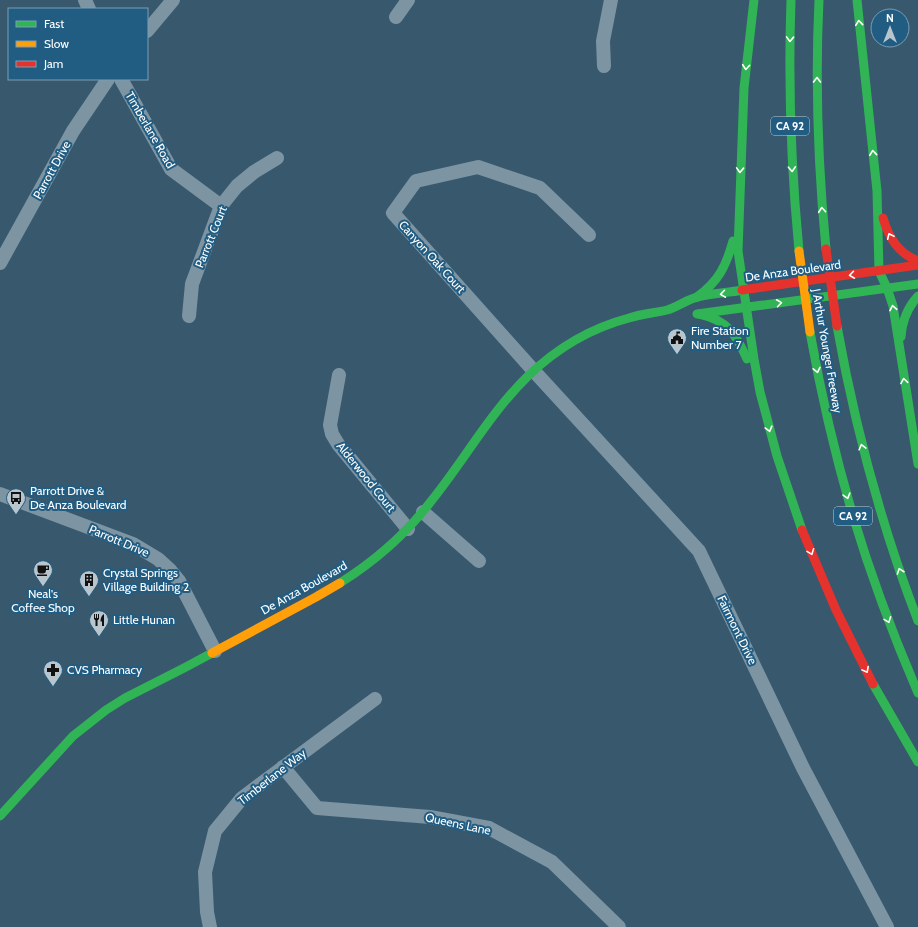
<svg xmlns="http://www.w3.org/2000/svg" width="918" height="927" viewBox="0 0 918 927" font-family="Cabin,sans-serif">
<rect width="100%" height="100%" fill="#37586d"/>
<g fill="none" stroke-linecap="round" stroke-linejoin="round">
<g stroke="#7d94a3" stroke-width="14">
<polyline points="85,0 89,9"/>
<polyline points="396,17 408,0"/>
<polyline points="147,31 173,0"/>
<polyline points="604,66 603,41 611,0"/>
<polyline points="121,79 171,169 221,206"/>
<polyline points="589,235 540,188 478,167 416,181 393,213 533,370 699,551 803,768 887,927"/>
<polyline points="0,263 73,131 108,79"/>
<polyline points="189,316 192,284 221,206 237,186 254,172 277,158"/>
<polyline points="339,375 330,425 332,434 338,444 408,529"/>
<polyline points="0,494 133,544 158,559 170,570 179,581 215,651"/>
<polyline points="423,512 479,561"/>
<polyline points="283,767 317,808 430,817 489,828 552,862 619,927"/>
<polyline points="210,927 207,912 205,872 215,831 242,798 375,699"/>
</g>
<g stroke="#30b455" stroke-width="9">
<polyline points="754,0 744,88 738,251 754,359 760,392 777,456 802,530"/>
<path d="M 791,0 C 788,84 791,167 799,251"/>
<path d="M 819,0 C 815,83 818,166 826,249"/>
<polyline points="857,0 877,191 879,271 887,288 893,306 918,464"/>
<path d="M 697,297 C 719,281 726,266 733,241"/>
<polyline points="697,314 918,284"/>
<path d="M 699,314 C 727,320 736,334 747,359"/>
<path d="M 837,326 C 855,427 881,525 918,621"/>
<path d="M 810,332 C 821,394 835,455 853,516 C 871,576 893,635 918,693"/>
<path d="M 901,337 C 902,321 907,308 918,296"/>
<path d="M 340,583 C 375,561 407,533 432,500 C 465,459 490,413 528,376 C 556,349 591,328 629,318 C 641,314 655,313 667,310 C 678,307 687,299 698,297 C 712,293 728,293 742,290"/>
<polyline points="873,684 918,762"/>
<polyline points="0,816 73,736 106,710 125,698 184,668 212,653"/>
</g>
<polyline stroke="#ff9f0a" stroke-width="9" points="212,653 316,597 340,583"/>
<g stroke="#e5322d" stroke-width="9">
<path d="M 883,218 C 889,238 898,253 918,261"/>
<polyline points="742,290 918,265"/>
<polyline points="802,530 836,610 873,684"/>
</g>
<polyline stroke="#ff9f0a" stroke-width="9" points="799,251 810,332"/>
<polyline stroke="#e5322d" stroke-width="9" points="826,249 837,326"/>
</g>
<defs><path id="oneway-chevron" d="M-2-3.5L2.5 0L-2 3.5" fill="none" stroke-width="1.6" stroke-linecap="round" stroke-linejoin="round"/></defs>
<g stroke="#fff">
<use href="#oneway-chevron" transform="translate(859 23) rotate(-96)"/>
<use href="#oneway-chevron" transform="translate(790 39) rotate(92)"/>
<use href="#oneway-chevron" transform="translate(746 67) rotate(95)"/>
<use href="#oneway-chevron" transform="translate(817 80) rotate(-90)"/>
<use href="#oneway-chevron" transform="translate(873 153) rotate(-96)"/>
<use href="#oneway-chevron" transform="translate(792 169) rotate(87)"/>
<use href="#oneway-chevron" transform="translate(740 170) rotate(92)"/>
<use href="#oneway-chevron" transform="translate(822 210) rotate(-95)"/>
<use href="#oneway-chevron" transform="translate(890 236) rotate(-115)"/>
<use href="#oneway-chevron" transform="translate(852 275) rotate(172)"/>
<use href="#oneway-chevron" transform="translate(723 294) rotate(172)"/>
<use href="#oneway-chevron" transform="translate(779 303) rotate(-8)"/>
<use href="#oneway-chevron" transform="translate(893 308) rotate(-101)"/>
<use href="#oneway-chevron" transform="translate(817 370) rotate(78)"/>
<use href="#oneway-chevron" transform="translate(904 381) rotate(-99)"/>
<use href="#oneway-chevron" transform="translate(769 429) rotate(75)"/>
<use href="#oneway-chevron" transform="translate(862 447) rotate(-104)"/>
<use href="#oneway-chevron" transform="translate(847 496) rotate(74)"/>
<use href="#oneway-chevron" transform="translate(811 552) rotate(69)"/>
<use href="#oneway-chevron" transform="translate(900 571) rotate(-109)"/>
<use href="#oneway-chevron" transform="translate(888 620) rotate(69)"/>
<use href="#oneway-chevron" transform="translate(866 670) rotate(62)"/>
</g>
<defs>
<g id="civic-pin" transform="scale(1)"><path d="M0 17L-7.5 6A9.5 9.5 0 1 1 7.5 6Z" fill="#b9c5cc" stroke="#215d83"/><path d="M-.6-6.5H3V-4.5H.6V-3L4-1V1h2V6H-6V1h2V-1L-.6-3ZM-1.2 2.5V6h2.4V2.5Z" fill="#111"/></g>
<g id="bus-pin" transform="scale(1)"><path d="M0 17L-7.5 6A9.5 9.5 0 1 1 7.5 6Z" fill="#b9c5cc" stroke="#215d83"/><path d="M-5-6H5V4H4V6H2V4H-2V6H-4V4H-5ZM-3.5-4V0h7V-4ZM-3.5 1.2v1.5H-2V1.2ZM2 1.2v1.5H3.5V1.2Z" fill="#111"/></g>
<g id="cafe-pin" transform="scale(1)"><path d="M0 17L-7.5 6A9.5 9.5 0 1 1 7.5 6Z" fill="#b9c5cc" stroke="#215d83"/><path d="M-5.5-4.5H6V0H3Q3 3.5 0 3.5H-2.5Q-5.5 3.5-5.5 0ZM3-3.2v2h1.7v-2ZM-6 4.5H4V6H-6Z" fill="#111"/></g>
<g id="building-pin" transform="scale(1)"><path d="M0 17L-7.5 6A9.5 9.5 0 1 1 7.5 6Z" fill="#b9c5cc" stroke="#215d83"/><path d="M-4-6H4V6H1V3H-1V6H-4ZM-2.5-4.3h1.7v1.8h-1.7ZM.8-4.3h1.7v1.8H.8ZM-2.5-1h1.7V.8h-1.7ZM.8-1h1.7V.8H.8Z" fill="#111"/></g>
<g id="restaurant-pin" transform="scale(1)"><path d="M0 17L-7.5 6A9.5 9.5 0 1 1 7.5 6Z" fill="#b9c5cc" stroke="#215d83"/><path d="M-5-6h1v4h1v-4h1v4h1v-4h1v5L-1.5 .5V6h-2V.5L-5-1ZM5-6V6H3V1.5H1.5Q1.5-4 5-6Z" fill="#111"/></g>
<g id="pharmacy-pin" transform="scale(1)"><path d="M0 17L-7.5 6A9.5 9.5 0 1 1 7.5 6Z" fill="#b9c5cc" stroke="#215d83"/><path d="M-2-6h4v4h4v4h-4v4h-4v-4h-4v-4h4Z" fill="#111"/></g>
</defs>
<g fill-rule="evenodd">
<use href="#civic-pin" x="677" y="338"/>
<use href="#bus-pin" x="16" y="498"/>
<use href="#cafe-pin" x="43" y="570"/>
<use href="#building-pin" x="89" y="580"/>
<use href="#restaurant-pin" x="99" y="620"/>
<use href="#pharmacy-pin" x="53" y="670"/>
</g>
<g text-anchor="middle" stroke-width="4" stroke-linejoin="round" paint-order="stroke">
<g fill="#215d83" stroke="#bcceda" stroke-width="1">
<rect x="771" y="117" width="38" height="18" rx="3"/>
<rect x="834" y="507" width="38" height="18" rx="3"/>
</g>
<g font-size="11" font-weight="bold" fill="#fff">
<text x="790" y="130">CA 92</text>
<text x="853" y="520">CA 92</text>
</g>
<g font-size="12" fill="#fff" stroke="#215d83">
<text transform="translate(150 130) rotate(60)" y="4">Timberlane Road</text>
<text transform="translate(52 170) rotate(-61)" y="4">Parrott Drive</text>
<text transform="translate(211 237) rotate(-68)" y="4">Parrott Court</text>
<text transform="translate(432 257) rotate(48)" y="4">Canyon Oak Court</text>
<text transform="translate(793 271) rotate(-8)" y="4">De Anza Boulevard</text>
<text transform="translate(827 351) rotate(80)" y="4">J Arthur Younger Freeway</text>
<text transform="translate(366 477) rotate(51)" y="4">Alderwood Court</text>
<text transform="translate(119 541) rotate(23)" y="4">Parrott Drive</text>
<text transform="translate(304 588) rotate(-29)" y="4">De Anza Boulevard</text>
<text transform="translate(737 630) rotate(64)" y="4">Fairmont Drive</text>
<text transform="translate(272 777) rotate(-38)" y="4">Timberlane Way</text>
<text transform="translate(458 824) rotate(12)" y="4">Queens Lane</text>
</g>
<g font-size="12" fill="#fff" stroke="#215d83" text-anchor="start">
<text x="691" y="335">Fire Station<tspan x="691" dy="14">Number 7</tspan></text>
<text x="30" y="495">Parrott Drive &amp;<tspan x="30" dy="14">De Anza Boulevard</tspan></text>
<text x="103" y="577">Crystal Springs<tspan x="103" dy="14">Village Building 2</tspan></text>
<text x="43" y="598" text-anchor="middle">Neal's<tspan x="43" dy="14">Coffee Shop</tspan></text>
<text x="113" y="624">Little Hunan</text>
<text x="67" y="674">CVS Pharmacy</text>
</g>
</g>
<rect x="8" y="8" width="140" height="72" fill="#215d83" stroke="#7a9eb5"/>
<rect x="16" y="21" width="20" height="6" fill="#30b455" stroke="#7a9eb5"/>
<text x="44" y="28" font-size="12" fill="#ffffff">Fast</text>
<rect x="16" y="41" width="20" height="6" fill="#ff9f0a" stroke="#7a9eb5"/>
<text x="44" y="48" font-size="12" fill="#ffffff">Slow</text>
<rect x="16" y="61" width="20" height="6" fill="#e5322d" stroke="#7a9eb5"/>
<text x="44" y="68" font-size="12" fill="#ffffff">Jam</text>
<g transform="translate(890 28)"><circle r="19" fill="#215d83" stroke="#7a9eb5"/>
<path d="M0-3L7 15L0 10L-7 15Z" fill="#b9c5cc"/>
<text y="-6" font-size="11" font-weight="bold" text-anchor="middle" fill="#ffffff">N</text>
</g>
</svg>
